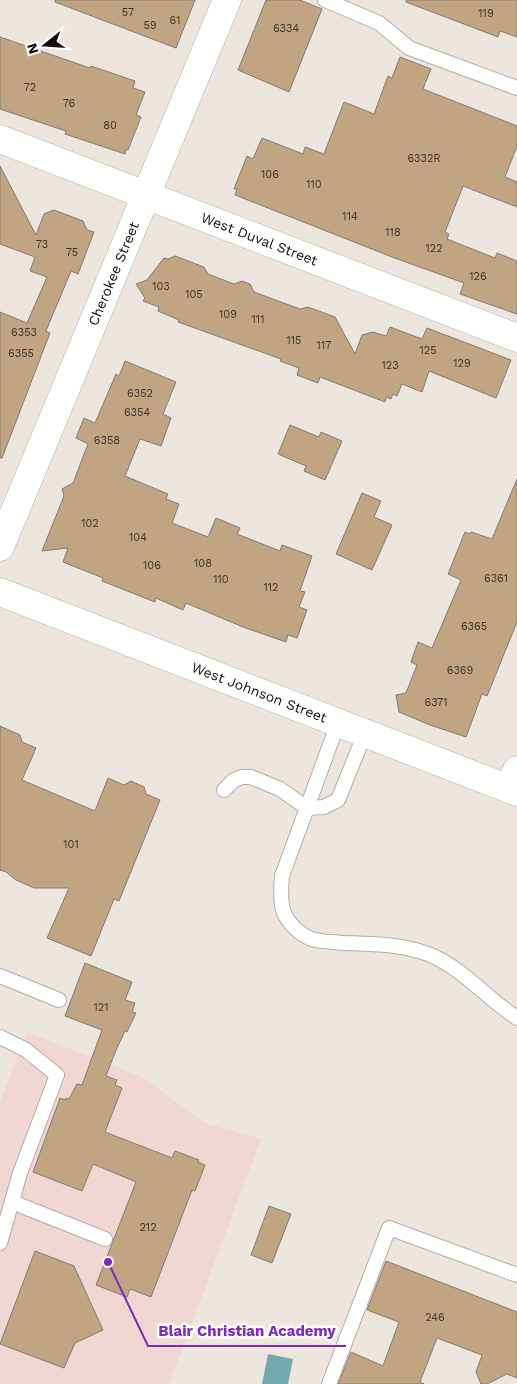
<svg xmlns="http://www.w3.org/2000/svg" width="517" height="1384" viewBox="0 0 517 1384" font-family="'Work Sans',sans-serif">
<rect width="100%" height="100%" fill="#ede6de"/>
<polygon fill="#f1d7d1" points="27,1032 142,1077 205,1123 261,1139 169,1384 0,1384 0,1101"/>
<polygon fill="#73a9ae" points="268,1354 293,1359 288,1384 262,1384"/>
<g fill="#c1a482" stroke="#827c75">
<polygon points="55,0 195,0 176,48 55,2"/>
<polygon points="266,0 300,0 322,9 289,92 238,70"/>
<polygon points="406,0 517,0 517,37 500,31 498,37 406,2"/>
<polygon points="0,37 90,68 91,66 135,81 133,88 145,92 136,115 141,117 128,150 126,149 125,154 65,134 66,131 0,109"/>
<polygon points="400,57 431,69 423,89 517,126 517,146 505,177 517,182 517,207 463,186 445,232 449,234 447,239 495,258 497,253 517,261 517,314 460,294 464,283 392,257 235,195 237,189 234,189 247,156 253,159 262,138 303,154 305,147 324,154 344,102 374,114 388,76 392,78"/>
<polygon points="0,166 36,235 44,214 54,210 83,221 87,230 94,232 78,274 71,271 46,331 50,333 2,458 0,458 0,312 27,323 47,277 30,271 35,257 0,244"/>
<polygon points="175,256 204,267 208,274 234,284 242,281 250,284 254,292 300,309 308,307 335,317 355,354 362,335 373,332 386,336 390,327 422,339 427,328 511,360 496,398 429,371 422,392 402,384 397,396 393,394 391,399 386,397 385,402 320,377 318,383 297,375 299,368 280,361 281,359 178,322 179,320 158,311 159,307 143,301 145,298 136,284 147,280 164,258 168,259"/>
<polygon points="125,361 176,382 163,414 171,418 161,446 140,439 125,476 168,494 166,499 179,504 172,523 208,537 216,518 240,528 237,534 280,551 282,545 312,556 300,591 305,592 299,607 307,610 297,638 288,635 286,642 243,627 186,603 183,610 156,598 155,602 102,581 103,578 63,562 68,548 42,551 64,496 62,489 73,483 88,444 76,438 84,418 95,423 116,374 119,376"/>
<polygon points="290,425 319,437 321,432 342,441 325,480 304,471 306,466 278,454"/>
<polygon points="517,479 517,622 487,696 482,694 466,737 430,725 399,712 396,695 406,693 417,665 411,662 418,642 432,648 461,580 448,574 465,532 470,534 471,532 492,539"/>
<polygon points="362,493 381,501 374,517 392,525 372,570 336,554"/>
<polygon points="0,726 20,735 22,742 36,748 22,780 95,811 108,778 124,785 131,781 144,787 146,794 160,800 119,901 114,899 91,956 47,938 69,888 34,888 16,880 6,872 0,870"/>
<polygon points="85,963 132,982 125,1000 135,1003 132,1012 136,1013 127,1032 125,1031 116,1050 106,1076 117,1080 115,1085 122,1088 105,1132 172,1158 175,1151 199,1160 198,1162 205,1165 195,1191 192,1190 151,1297 130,1289 127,1297 96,1285 136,1182 93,1164 82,1191 33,1172 60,1098 65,1100 66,1098 69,1099 77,1084 82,1085 102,1030 65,1016"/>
<polygon points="269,1206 291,1214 272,1263 251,1255"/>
<polygon points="35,1251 74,1266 103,1330 75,1343 64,1368 0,1344"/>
<polygon points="386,1261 517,1312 517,1378 507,1374 487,1384 481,1384 476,1372 482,1355 437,1338 420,1382 424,1384 338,1384 351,1352 383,1366 399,1322 367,1310"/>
</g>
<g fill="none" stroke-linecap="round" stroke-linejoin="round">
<g stroke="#b2aca4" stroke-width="16">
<g id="lane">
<polyline points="325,0 379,23 409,48 517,88"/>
<path d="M 338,723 L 282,876 C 281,887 280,899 283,910 C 287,923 302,937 315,940 C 325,942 335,942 345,943 C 373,944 401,944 428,954 C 463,968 486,998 517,1018"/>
<polyline points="224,790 234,780 242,777 251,777 280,789 307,808 324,807 338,800 365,733"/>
<polyline points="0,976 59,1000"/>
<polyline points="0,1037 26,1050 57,1075 20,1173 0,1243"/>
<polyline points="12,1202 105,1239"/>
<polyline points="329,1384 389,1228 517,1275"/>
</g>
</g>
<g stroke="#b2aca4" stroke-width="29">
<g id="street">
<path id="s1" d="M 0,139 L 517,338"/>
<path id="s2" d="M 0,547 L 227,0"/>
<polyline points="509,789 517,770"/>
</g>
</g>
<g stroke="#b2aca4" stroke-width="29">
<g id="secondary">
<path id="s3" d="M 0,592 L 517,792"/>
</g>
</g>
<use href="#lane" stroke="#fff" stroke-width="14"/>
<use href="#street" stroke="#fff" stroke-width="28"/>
<use href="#secondary" stroke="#fff" stroke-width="28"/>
</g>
<g text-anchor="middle" stroke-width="5" stroke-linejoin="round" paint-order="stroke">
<g font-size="11" fill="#3d342a">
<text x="128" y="16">57</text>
<text x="486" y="17">119</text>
<text x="175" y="24">61</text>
<text x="150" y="29">59</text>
<text x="286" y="32">6334</text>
<text x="30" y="91">72</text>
<text x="69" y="107">76</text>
<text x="110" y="129">80</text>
<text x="424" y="162">6332R</text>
<text x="270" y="178">106</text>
<text x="314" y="188">110</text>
<text x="350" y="220">114</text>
<text x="393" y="236">118</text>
<text x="42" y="248">73</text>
<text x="434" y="252">122</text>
<text x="72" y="256">75</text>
<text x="478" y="280">126</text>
<text x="161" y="290">103</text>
<text x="194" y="298">105</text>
<text x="228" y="318">109</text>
<text x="258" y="323">111</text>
<text x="24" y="336">6353</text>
<text x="294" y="344">115</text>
<text x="324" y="349">117</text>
<text x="428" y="354">125</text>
<text x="21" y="357">6355</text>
<text x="462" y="367">129</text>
<text x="390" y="369">123</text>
<text x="140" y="397">6352</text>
<text x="137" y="416">6354</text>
<text x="107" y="444">6358</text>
<text x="90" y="527">102</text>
<text x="138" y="541">104</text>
<text x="203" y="567">108</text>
<text x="152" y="569">106</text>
<text x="496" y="582">6361</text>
<text x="221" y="583">110</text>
<text x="271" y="591">112</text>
<text x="474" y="630">6365</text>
<text x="460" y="674">6369</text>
<text x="436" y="706">6371</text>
<text x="71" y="848">101</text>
<text x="101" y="1011">121</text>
<text x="148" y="1231">212</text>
<text x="435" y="1321">246</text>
</g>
<g font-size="14" fill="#110e0c" stroke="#fff">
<text dy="5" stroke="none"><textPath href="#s1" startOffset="278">West Duval Street</textPath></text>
<text dy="5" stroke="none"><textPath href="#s2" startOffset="296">Cherokee Street</textPath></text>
<text dy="5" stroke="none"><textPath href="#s3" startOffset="278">West Johnson Street</textPath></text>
</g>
</g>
<path fill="none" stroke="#7b2cbf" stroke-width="2" d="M108 1262L148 1346H346"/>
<circle fill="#7b2cbf" stroke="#fff" stroke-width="2" cx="108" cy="1262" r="5"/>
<g font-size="15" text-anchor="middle" font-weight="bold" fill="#7b2cbf" stroke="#fff" stroke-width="5" stroke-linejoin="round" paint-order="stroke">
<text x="247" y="1336">Blair Christian Academy</text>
</g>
<g transform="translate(45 45) rotate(253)" stroke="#ffffff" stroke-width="4" paint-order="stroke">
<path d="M0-4L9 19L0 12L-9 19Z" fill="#110e0c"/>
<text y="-8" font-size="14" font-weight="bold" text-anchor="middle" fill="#110e0c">N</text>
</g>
</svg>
